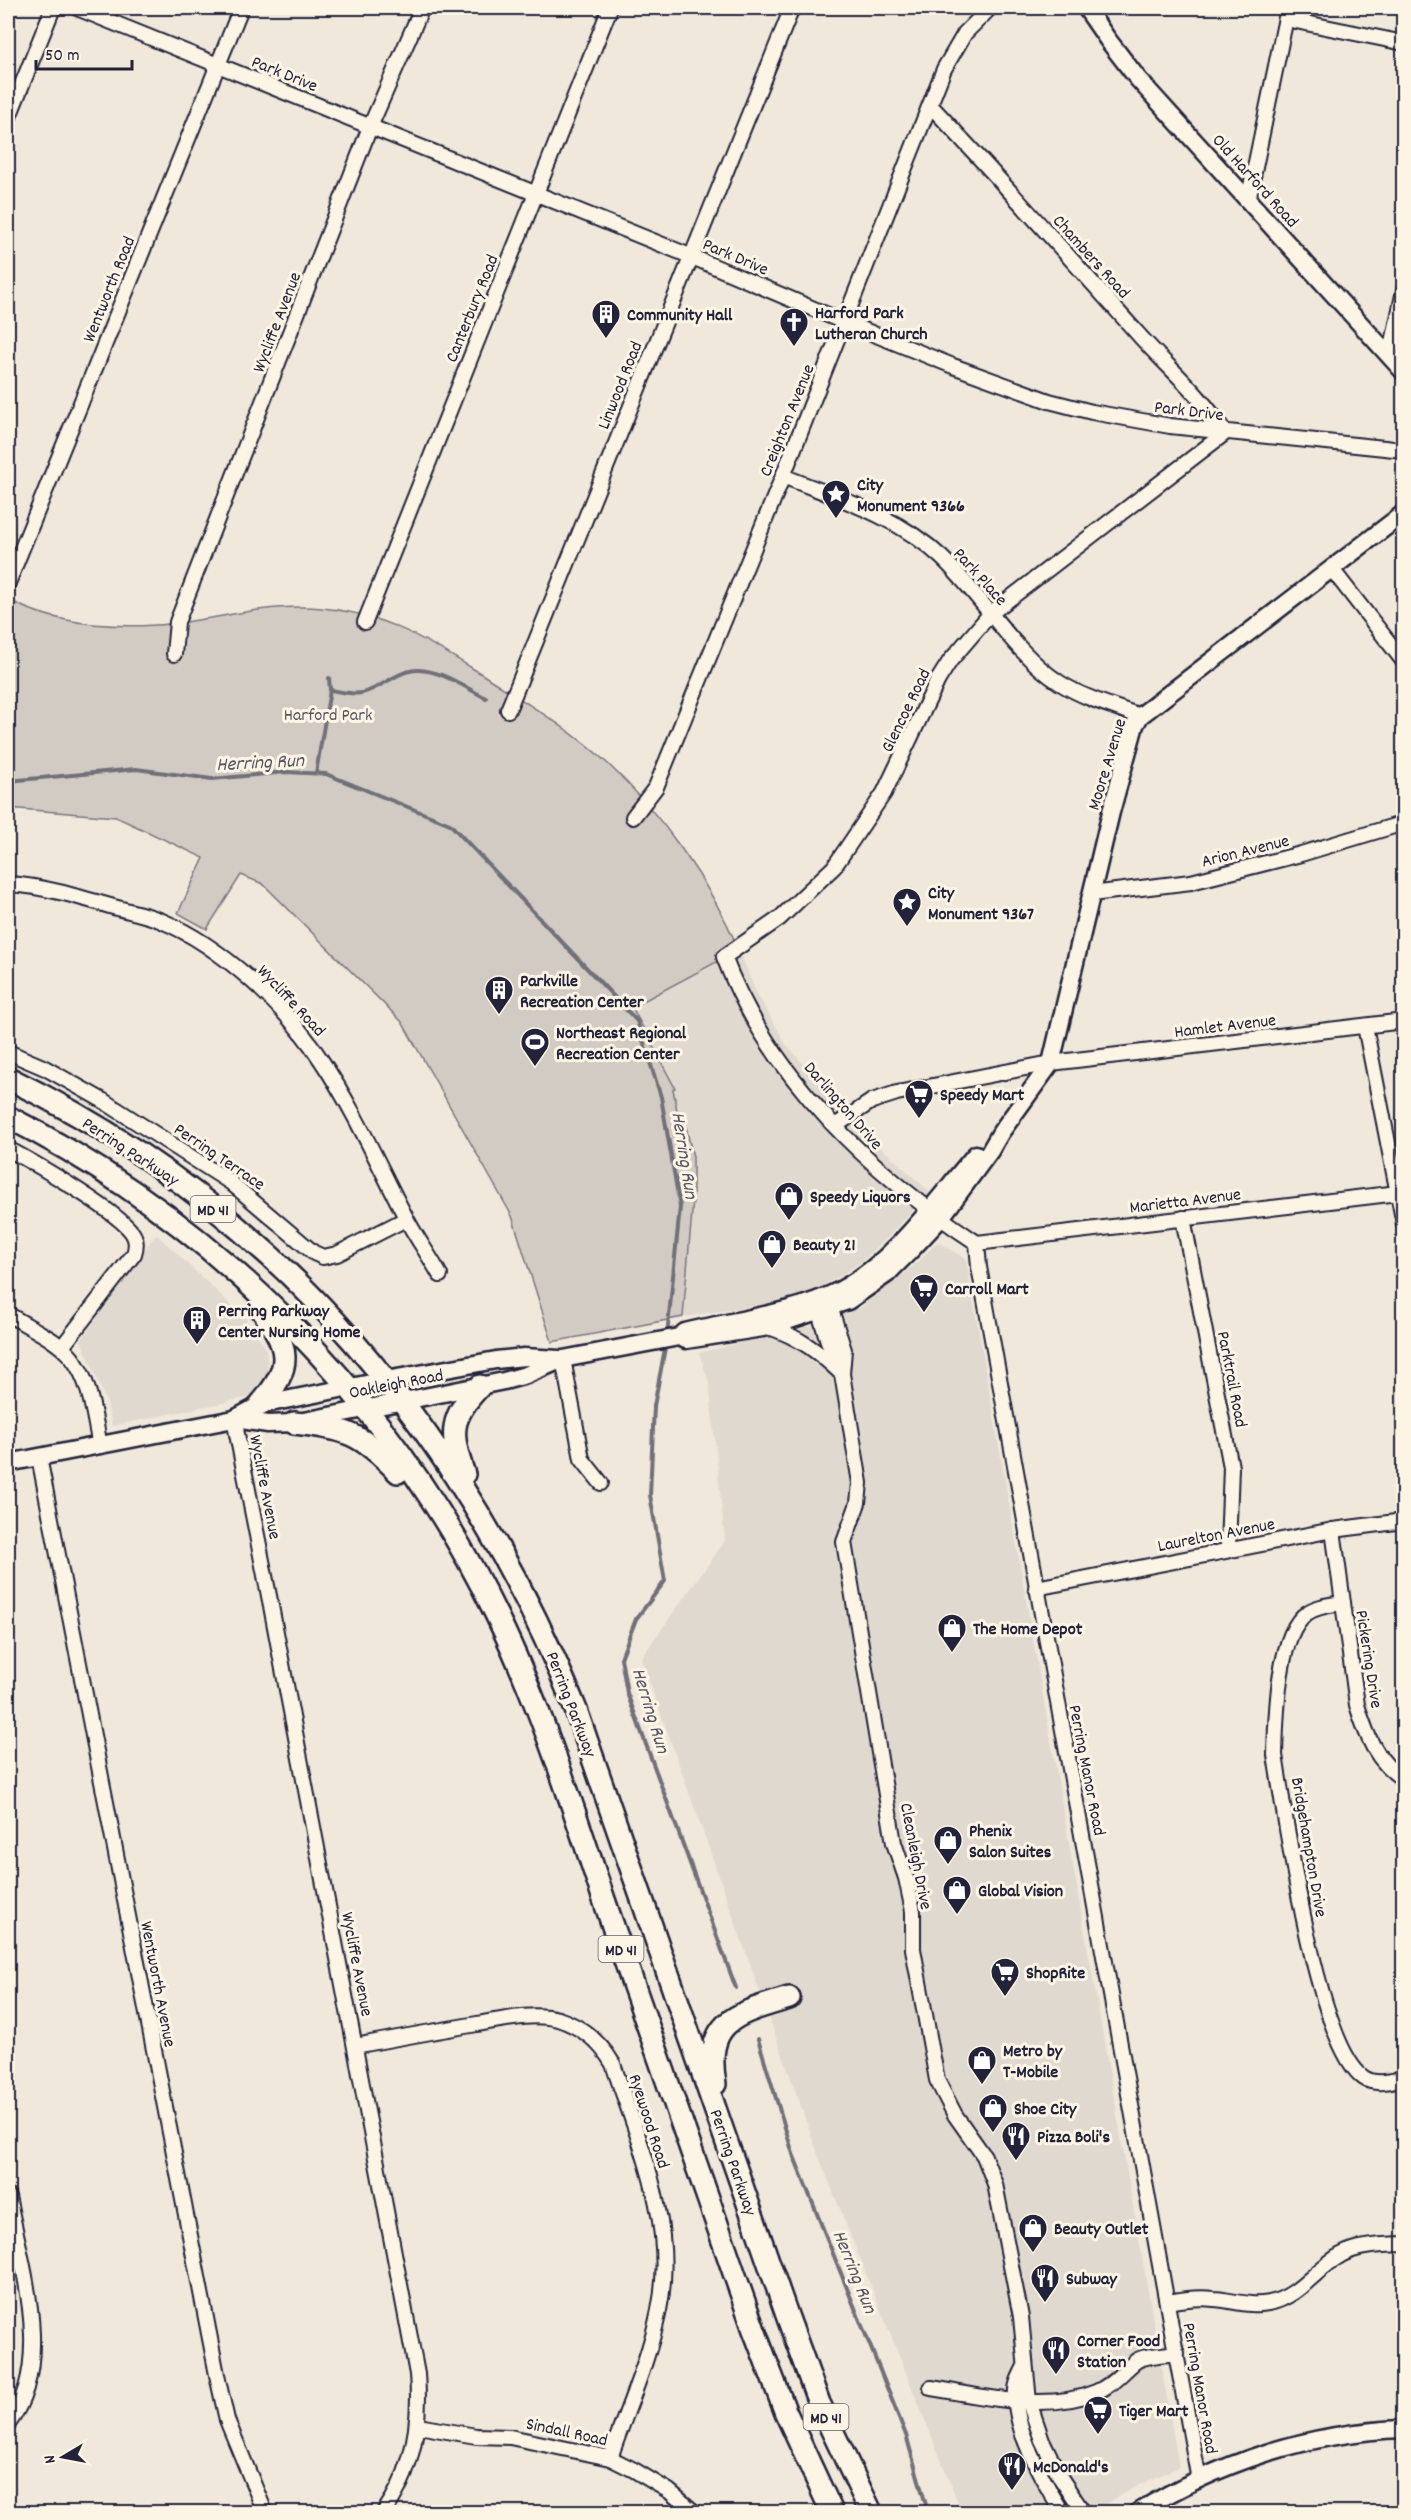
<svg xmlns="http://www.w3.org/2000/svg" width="1411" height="2520" viewBox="0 0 1411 2520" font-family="Dekko,sans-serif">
<rect width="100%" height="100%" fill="#efe8db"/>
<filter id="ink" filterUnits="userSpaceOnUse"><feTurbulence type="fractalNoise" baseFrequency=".0167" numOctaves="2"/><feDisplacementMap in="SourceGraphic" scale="12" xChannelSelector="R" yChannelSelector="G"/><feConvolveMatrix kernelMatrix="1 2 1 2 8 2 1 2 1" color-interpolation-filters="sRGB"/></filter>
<g filter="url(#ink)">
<g fill="#e0d9cf">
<polygon points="739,950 755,990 786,1044 858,1127 930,1192 885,1240 860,1263 823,1286 796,1299 683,1317 687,1278 679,1122 673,1089 674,1087 632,1007"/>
<polygon points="156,1234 246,1319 266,1348 269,1379 264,1390 250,1397 112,1426 107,1403 81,1340"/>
<polygon points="937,1242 966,1259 1179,2467 1130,2489 1095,2512 962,2512 819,2157 641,1658 725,1541 709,1382 699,1353 823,1323 860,1308 917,1263"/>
</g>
<path fill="#d1cbc3" stroke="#7a767f" stroke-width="1.5" d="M 11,601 C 55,624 107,628 156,625 C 205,622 252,607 300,607 C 372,607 421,636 480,673 C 523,701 568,727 606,762 C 660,812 710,882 739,950 L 632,1007 L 675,1088 L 673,1089 L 679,1122 L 685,1122 L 693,1157 L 693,1200 L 683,1317 L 552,1342 L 512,1216 L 402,1022 L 263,884 L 241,875 L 207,929 L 178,913 L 204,858 L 116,817 L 8,808 L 8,610 Z"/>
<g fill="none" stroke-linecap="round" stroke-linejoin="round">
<g stroke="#716f79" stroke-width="4">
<path d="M 330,690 C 339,691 353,695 362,693 C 381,689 397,670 418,670 C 441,670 466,688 486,698"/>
<polyline points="316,773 330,690 329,678"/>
<polyline points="8,781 136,769 212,779 286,772 326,774 450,824 637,1021 661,1097 680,1207 667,1336"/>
<polyline points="666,1343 654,1406 650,1495 665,1581 636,1619 621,1658 627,1693 736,1988"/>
<polyline points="758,2039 793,2154 906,2435 928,2512"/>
</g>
<g stroke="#22223b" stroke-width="18">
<g id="minor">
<polyline points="77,8 690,256 844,322 953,366 1049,401 1092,412 1170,426 1404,450"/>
<polyline points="1286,19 1404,43"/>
<path d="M 930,105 C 1001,180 1069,257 1138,334 C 1167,367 1202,395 1225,433 L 991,613 L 950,661 L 938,680 L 884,793 L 834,867 L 780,918 L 724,957 C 770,1078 871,1173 977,1243"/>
<polyline points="8,119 53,8"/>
<polyline points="1248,201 1288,8"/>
<polyline points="1390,357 1404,290"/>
<path d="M 783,476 C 837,498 898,516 941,557 C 981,594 1014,654 1060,683 C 1084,698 1112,706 1140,716"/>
<polyline points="1331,568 1404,662"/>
<polyline points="8,583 241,8"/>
<polyline points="365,622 610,8"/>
<polyline points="174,654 177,622 370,127 422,8"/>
<polyline points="508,710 792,8"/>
<polyline points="633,817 656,787 783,476 944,69 965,33 990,8"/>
<path d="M 8,884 C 42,886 76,896 110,906 C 127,911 146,914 162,921 C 221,946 286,1006 321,1060 C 354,1109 378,1164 405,1216 C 415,1236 429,1255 440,1275"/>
<polyline points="1091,894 1191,882 1301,854 1404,823"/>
<polyline points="1365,1026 1404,1224"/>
<polyline points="8,1052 45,1068 102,1100 230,1182 314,1253 323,1257 337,1254 406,1219"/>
<polyline points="835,1126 872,1101 897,1093 1051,1063 1404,1021"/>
<path d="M 8,1149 C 31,1161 125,1215 134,1236 C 137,1242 136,1248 134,1254 L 62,1347"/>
<polyline points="1183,1218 1231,1467 1228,1549"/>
<polyline points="977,1243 979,1267 1199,2480"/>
<polyline points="977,1243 1398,1193"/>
<polyline points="827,1297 844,1350 842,1374 860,1483 858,1503 844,1542 894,1843 906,1878 913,1911 913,1949 937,2080 955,2115 984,2156 995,2184 1021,2317 1029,2402 1042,2440 1060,2477 1083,2512"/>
<polyline points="816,1303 832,1354 839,1366"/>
<path d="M 8,1314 C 28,1327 57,1339 72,1358 C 91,1382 94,1417 100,1446"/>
<path d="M 769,1327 C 799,1337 819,1352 842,1374"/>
<polyline points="563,1359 582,1459 601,1483"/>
<path d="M 234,1419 L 271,1606 L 417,2374 C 421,2423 413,2472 384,2512"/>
<polyline points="39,1457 218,2380 227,2420 265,2512"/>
<path d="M 1333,1530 L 1357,1705 C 1366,1734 1376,1763 1404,1779"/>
<polyline points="1036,1588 1333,1530 1404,1521"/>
<path d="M 1343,1603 C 1331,1605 1317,1606 1307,1613 C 1277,1633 1276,1721 1275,1755 C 1285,1816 1317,2046 1364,2078 C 1374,2085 1393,2082 1404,2077"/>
<path d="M 355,2046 C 396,2038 436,2031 477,2024 C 502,2020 533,2012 558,2019 C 583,2027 601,2043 613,2064 C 639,2142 677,2226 659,2310 C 649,2360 627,2409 610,2458"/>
<path d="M 8,2196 C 21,2265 55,2363 8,2424"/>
<path d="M 1168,2302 C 1183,2299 1198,2297 1214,2299 C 1232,2300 1250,2307 1269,2303 C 1299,2297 1315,2269 1341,2255 C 1358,2245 1384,2245 1404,2244"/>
<path d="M 1024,2368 C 1021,2375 1016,2382 1016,2390 C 1012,2427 1043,2481 1062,2512"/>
<path d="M 931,2388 C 983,2396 1045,2413 1096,2392 C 1113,2385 1122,2372 1136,2361 C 1145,2355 1165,2355 1177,2353"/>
<polyline points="418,2426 476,2436 510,2437 610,2458 634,2470 669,2491 694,2512"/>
</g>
</g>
<g stroke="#22223b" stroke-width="21">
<g id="tertiary">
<polyline points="1086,8 1108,40 1138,79 1404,372"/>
<polyline points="679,1337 686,1340 769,1327 848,1301 887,1274 911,1250 940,1219 990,1151 1001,1132 1051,1063 1111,812 1135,725 1140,716 1404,513"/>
<path d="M 234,1419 L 268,1424 L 294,1423 L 504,1381 L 526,1375 L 563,1359 L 679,1337 L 685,1332 C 734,1320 795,1313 840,1290 C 894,1262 936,1200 976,1154"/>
<polyline points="8,1463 234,1419 260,1405 386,1380 496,1360 524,1357 559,1359"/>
<path d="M 1138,2512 C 1217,2463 1310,2432 1404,2429"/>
</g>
</g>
<g stroke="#22223b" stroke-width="26">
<g id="primary">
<path d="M 8,1078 C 279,1210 464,1433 576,1710 L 788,2318 L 819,2403 L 871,2512"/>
<path d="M 8,1117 C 219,1224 393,1402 496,1614 C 545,1714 577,1822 613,1926 C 660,2061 707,2195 754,2330 L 786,2413 L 832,2512"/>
<path d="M 260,1307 C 290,1349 294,1365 260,1405"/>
<path d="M 294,1423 C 346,1428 362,1434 398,1472"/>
<path d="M 464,1474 C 449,1433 450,1417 480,1386"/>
<path d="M 715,2084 C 704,2020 736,2014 789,1998"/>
</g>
</g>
<use href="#minor" stroke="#fcf5e5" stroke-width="14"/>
<use href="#tertiary" stroke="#fcf5e5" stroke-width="16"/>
<use href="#primary" stroke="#fcf5e5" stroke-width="21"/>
</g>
</g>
<defs>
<g id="building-pin" transform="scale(1.5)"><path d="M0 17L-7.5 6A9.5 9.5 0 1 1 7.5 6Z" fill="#22223b" stroke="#fcf5e5"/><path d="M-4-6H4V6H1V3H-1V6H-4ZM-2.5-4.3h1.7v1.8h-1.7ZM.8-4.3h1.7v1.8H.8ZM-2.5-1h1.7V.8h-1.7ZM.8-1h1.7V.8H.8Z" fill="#fff"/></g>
<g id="church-pin" transform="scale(1.5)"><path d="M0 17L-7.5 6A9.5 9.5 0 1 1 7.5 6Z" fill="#22223b" stroke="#fcf5e5"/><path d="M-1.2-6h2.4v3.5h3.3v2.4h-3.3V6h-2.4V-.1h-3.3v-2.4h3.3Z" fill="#fff"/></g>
<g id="sight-pin" transform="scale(1.5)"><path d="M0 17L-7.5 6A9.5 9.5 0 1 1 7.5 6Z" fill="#22223b" stroke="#fcf5e5"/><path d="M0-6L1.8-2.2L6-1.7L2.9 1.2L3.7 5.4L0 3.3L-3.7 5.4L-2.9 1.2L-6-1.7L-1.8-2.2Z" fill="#fff"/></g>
<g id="stadium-pin" transform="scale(1.5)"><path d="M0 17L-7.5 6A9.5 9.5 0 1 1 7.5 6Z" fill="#22223b" stroke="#fcf5e5"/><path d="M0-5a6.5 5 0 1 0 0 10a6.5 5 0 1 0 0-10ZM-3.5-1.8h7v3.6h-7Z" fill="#fff"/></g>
<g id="supermarket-pin" transform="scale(1.5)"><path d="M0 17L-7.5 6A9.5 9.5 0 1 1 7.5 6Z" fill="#22223b" stroke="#fcf5e5"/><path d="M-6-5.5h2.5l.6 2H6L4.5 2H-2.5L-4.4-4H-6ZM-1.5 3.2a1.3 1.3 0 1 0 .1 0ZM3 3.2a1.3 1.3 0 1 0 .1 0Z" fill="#fff"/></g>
<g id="shop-pin" transform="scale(1.5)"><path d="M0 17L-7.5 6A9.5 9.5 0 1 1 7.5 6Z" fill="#22223b" stroke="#fcf5e5"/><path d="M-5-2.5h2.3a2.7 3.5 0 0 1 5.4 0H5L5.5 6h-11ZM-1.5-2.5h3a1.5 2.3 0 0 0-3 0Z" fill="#fff"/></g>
<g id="restaurant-pin" transform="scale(1.5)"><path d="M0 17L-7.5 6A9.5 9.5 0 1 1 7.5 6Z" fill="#22223b" stroke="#fcf5e5"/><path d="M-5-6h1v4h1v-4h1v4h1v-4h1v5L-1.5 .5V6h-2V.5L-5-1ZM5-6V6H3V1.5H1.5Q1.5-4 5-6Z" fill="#fff"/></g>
</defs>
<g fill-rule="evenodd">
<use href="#building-pin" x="606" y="314"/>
<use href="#church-pin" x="794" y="322"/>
<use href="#sight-pin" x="836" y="494"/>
<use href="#sight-pin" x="907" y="902"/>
<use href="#building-pin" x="499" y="990"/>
<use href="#stadium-pin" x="535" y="1042"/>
<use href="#supermarket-pin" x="919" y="1094"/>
<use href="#shop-pin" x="789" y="1196"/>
<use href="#shop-pin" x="772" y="1244"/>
<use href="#supermarket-pin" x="924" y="1288"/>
<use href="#building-pin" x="197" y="1320"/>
<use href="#shop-pin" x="952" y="1628"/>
<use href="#shop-pin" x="948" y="1840"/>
<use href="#shop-pin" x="957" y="1890"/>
<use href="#supermarket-pin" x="1005" y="1972"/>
<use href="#shop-pin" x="982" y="2060"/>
<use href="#shop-pin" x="993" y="2108"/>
<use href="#restaurant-pin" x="1016" y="2136"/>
<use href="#shop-pin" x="1033" y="2228"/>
<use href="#restaurant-pin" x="1045" y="2278"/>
<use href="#restaurant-pin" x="1056" y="2350"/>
<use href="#supermarket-pin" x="1098" y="2410"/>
<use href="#restaurant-pin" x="1012" y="2466"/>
</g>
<g text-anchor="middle" stroke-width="6" stroke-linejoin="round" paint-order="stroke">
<g fill="#fcf5e5" stroke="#63616e" stroke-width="1.5">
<rect x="190.5" y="1196" width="45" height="26" rx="4.5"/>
<rect x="598.5" y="1936" width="45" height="26" rx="4.5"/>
<rect x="803.5" y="2404" width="45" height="26" rx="4.5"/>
</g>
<g font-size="16" font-weight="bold" fill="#22223b">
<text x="213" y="1215">MD 41</text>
<text x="621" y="1955">MD 41</text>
<text x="826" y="2423">MD 41</text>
</g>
<g font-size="18" fill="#22223b" stroke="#fcf5e5">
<text transform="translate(285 73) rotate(22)" y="6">Park Drive</text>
<text transform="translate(1256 180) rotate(48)" y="6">Old Harford Road</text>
<text transform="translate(736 256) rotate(23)" y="6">Park Drive</text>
<text transform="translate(1092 256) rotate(48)" y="6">Chambers Road</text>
<text transform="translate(108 289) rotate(-68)" y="6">Wentworth Road</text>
<text transform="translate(471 308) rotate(-68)" y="6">Canterbury Road</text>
<text transform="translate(276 322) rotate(-69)" y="6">Wycliffe Avenue</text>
<text transform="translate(619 385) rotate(-68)" y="6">Linwood Road</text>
<text transform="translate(1189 410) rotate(7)" y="6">Park Drive</text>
<text transform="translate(786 420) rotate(-68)" y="6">Creighton Avenue</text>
<text transform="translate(981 576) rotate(48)" y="6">Park Place</text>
<text transform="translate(905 710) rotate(-64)" y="6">Glencoe Road</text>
<text transform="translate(1106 764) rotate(-73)" y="6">Moore Avenue</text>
<text transform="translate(1245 850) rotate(-14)" y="6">Arion Avenue</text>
<text transform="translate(292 1000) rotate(47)" y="6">Wycliffe Road</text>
<text transform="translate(1225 1025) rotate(-7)" y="6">Hamlet Avenue</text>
<text transform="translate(844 1105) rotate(49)" y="6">Darlington Drive</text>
<text transform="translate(131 1151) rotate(33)" y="6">Perring Parkway</text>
<text transform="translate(220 1156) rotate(34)" y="6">Perring Terrace</text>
<text transform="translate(1185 1200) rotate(-7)" y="6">Marietta Avenue</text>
<text transform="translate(1233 1379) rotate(79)" y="6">Parktrail Road</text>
<text transform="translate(396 1383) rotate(-11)" y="6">Oakleigh Road</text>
<text transform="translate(266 1487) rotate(79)" y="6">Wycliffe Avenue</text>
<text transform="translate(1216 1534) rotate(-11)" y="6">Laurelton Avenue</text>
<text transform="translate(1370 1659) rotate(81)" y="6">Pickering Drive</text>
<text transform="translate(572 1704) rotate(69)" y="6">Perring Parkway</text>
<text transform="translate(1088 1770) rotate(79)" y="6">Perring Manor Road</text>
<text transform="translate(1310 1847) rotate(80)" y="6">Bridgehampton Drive</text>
<text transform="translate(917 1856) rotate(79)" y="6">Cleanleigh Drive</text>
<text transform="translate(358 1964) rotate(79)" y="6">Wycliffe Avenue</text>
<text transform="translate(159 1984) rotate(79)" y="6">Wentworth Avenue</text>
<text transform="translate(650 2121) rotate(72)" y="6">Ryewood Road</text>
<text transform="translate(734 2162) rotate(71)" y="6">Perring Parkway</text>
<text transform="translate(1201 2388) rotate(80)" y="6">Perring Manor Road</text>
<text transform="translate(567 2431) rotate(12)" y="6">Sindall Road</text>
</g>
<g font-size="18" font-weight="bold" fill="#22223b" stroke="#fcf5e5" text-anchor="start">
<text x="815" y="318">Harford Park<tspan x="815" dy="21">Lutheran Church</tspan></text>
<text x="627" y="320">Community Hall</text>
<text x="857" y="490">City<tspan x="857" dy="21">Monument 9366</tspan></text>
<text x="928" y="898">City<tspan x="928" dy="21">Monument 9367</tspan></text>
<text x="520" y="986">Parkville<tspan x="520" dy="21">Recreation Center</tspan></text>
<text x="556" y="1038">Northeast Regional<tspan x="556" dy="21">Recreation Center</tspan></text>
<text x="940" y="1100">Speedy Mart</text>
<text x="810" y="1202">Speedy Liquors</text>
<text x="793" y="1250">Beauty 21</text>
<text x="945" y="1294">Carroll Mart</text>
<text x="218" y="1316">Perring Parkway<tspan x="218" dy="21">Center Nursing Home</tspan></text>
<text x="973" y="1634">The Home Depot</text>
<text x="969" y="1836">Phenix<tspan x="969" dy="21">Salon Suites</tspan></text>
<text x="978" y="1896">Global Vision</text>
<text x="1026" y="1978">ShopRite</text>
<text x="1003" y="2056">Metro by<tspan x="1003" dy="21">T-Mobile</tspan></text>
<text x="1014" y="2114">Shoe City</text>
<text x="1037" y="2142">Pizza Boli's</text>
<text x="1054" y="2234">Beauty Outlet</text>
<text x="1066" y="2284">Subway</text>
<text x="1077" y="2346">Corner Food<tspan x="1077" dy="21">Station</tspan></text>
<text x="1119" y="2416">Tiger Mart</text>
<text x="1033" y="2472">McDonald's</text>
</g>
<g font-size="18" fill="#575564" stroke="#fcf5e5">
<text x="328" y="720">Harford Park</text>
</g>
<g font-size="20" font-style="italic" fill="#575564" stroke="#fcf5e5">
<text transform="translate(260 761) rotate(-3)" y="7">Herring Run</text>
<text transform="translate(686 1155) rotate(81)" y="7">Herring Run</text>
<text transform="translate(652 1710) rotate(73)" y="7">Herring Run</text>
<text transform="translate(856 2271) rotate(68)" y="7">Herring Run</text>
</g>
</g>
<rect width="1411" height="2520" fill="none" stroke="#fcf5e5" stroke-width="30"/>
<rect x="15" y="15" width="1381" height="2490" fill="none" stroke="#22223b" stroke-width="2" filter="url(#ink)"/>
<g transform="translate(63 2457) rotate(260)" stroke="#fcf5e5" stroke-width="4.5" paint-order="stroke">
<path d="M0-4.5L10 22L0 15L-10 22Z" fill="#22223b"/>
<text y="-9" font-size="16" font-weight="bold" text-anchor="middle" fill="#22223b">N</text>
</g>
<path d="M36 60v9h96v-9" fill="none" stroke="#22223b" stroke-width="3"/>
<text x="45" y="60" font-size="18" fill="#22223b" stroke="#fcf5e5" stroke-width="4.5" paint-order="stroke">50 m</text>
</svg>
